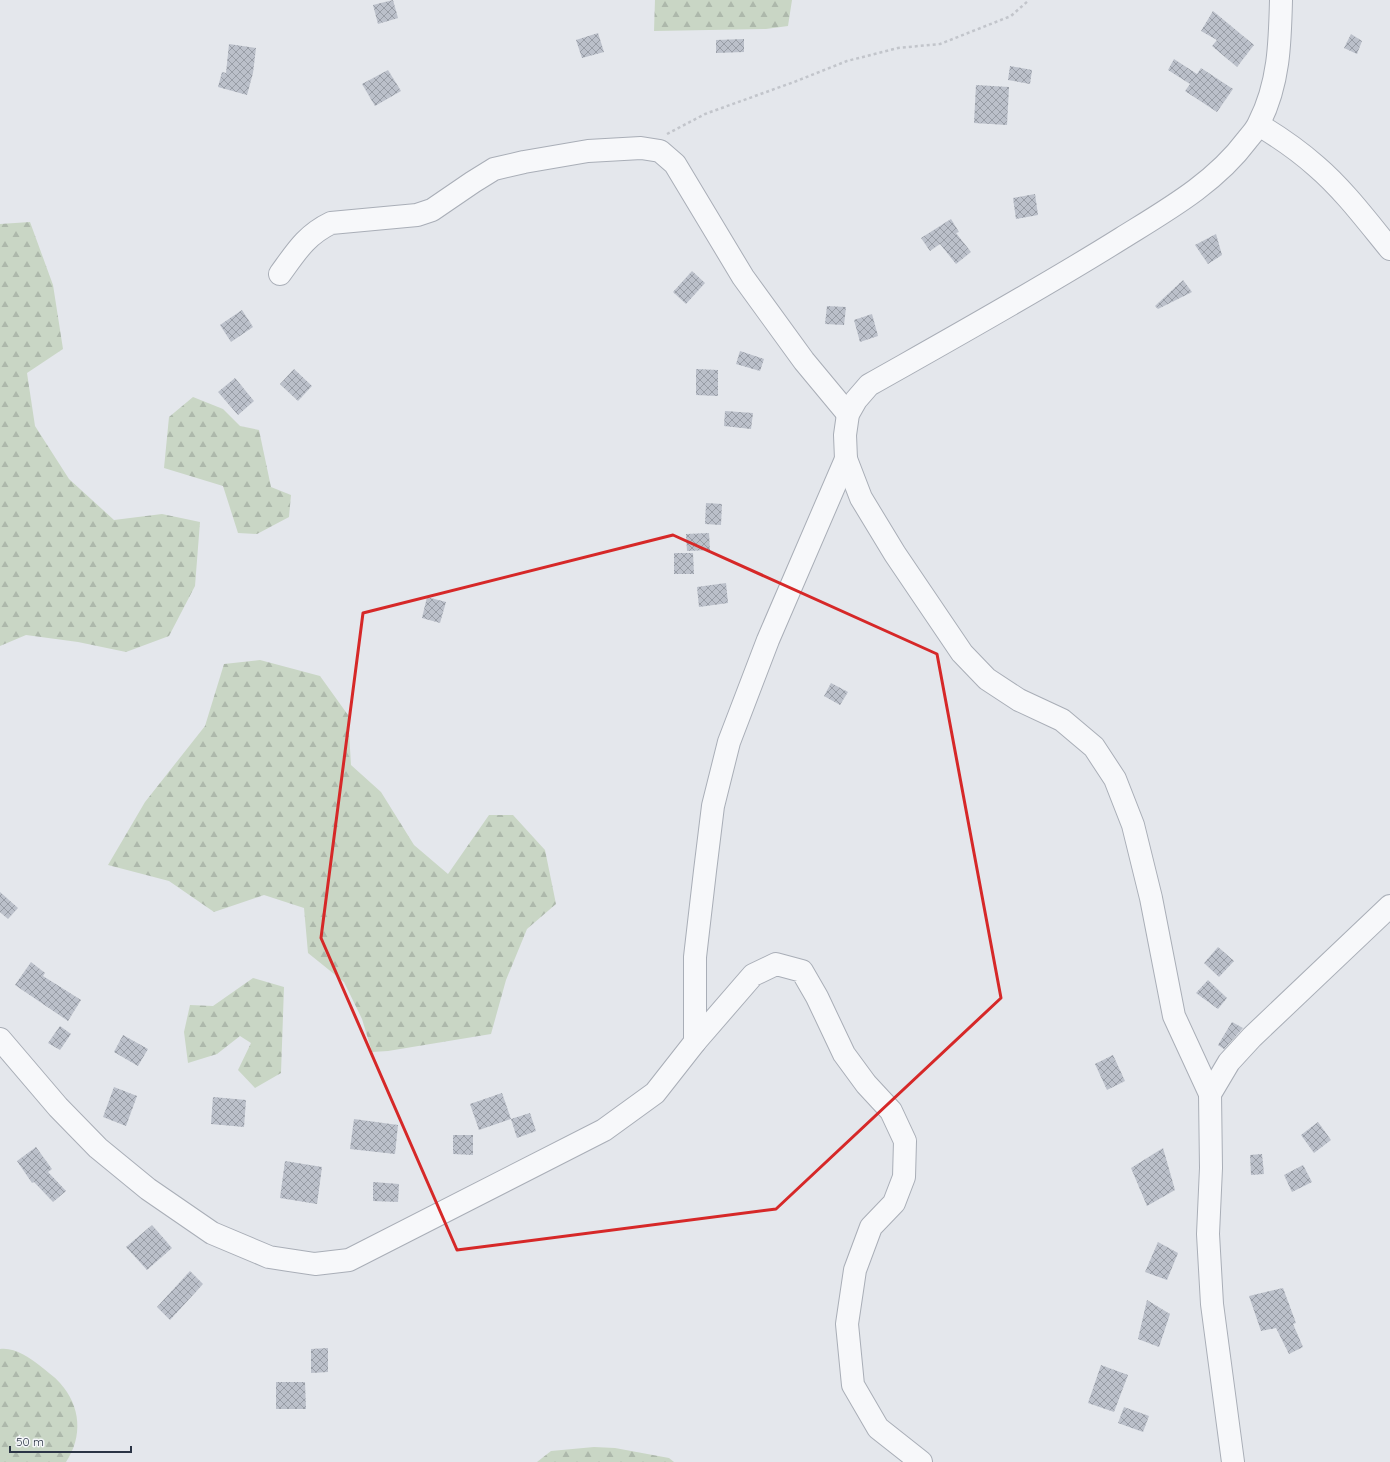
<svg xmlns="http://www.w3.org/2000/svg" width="1390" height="1462" viewBox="0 0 1390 1462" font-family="Quicksand,sans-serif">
<defs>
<pattern id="forest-firs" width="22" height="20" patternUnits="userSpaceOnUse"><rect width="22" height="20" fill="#c9d6c5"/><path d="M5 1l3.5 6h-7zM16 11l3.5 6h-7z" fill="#adb8ab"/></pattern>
<pattern id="building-cross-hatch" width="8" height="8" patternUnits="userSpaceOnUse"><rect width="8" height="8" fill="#bbc0ca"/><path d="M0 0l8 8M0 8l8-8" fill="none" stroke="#989da6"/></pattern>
</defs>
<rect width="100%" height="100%" fill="#e4e7ec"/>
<g fill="url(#forest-firs)">
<polygon points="655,0 792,0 788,26 766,29 654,31"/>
<polygon points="30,222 53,285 63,349 27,373 35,426 69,479 114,520 162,514 200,522 195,586 169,636 126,652 78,642 26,635 0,646 0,224"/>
<polygon points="193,397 223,409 240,426 259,430 271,487 291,495 289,517 257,534 238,533 223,486 164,468 169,417"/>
<polygon points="260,660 320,676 348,715 351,765 381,792 414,845 448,874 489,815 513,815 545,850 556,904 527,929 506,980 491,1034 388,1051 372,1052 362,1019 344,982 308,953 304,908 264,895 214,912 169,881 108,865 145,802 205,726 224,664"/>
<polygon points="253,978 284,987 281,1073 255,1088 238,1070 251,1043 240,1036 217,1054 188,1063 184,1032 190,1005 213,1006"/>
<path d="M 0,1349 C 14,1347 29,1357 39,1365 C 46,1371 54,1376 60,1383 C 81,1406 83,1437 66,1462 L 0,1462 Z"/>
<polygon points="594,1447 615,1448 669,1458 674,1462 537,1462 551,1451"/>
</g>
<g fill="url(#building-cross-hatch)">
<polygon points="393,0 398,18 378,24 373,5"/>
<polygon points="1213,11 1254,45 1237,67 1212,46 1217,40 1201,31"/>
<polygon points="598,33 604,52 582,58 576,40"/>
<polygon points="1351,34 1362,41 1357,54 1344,48"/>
<polygon points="744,39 744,52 716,53 716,40"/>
<polygon points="229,44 256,48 253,73 247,95 218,87 222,72 226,73"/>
<polygon points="1174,59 1197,74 1201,68 1233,89 1217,112 1185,91 1190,84 1168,70"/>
<polygon points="1010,66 1032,70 1030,84 1008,80"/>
<polygon points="388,70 401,91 375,106 362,84"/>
<polygon points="976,85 1009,87 1007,125 974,123"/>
<polygon points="1035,194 1038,215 1016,219 1013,198"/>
<polygon points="951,219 959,232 956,233 971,252 956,264 940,244 930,251 921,238"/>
<polygon points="1216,234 1222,255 1208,264 1195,245"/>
<polygon points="692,271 705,283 686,304 673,292"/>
<polygon points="1183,280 1192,292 1158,309 1155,306"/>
<polygon points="827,306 846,307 844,325 825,324"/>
<polygon points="242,310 253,327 231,342 220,325"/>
<polygon points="872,314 878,336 860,342 854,320"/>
<polygon points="740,351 764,359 760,371 736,364"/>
<polygon points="294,369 312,386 298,401 280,384"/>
<polygon points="696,369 718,370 718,396 696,395"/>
<polygon points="235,378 254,401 238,415 218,392"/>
<polygon points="725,411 753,413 751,429 724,426"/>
<polygon points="706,503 722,504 721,525 705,524"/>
<polygon points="709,533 710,550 687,551 686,534"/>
<polygon points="674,553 693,553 694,574 674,574"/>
<polygon points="726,583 728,603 699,607 697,587"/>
<polygon points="427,597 446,602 440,623 422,618"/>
<polygon points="831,683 848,692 840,705 824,696"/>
<polygon points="0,892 18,908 8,919 0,912"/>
<polygon points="1218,947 1234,961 1219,977 1204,963"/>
<polygon points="31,962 45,973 43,976 81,1000 68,1021 15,985"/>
<polygon points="1208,980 1227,998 1218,1009 1196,993"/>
<polygon points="1232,1022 1243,1028 1224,1049 1218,1045"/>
<polygon points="60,1026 71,1034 60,1050 48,1043"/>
<polygon points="123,1035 148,1049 138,1066 114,1052"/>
<polygon points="1113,1055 1125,1081 1107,1090 1095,1064"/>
<polygon points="114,1087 137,1096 126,1126 103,1117"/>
<polygon points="502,1093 511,1119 479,1130 470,1104"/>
<polygon points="213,1097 246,1100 244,1127 211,1124"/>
<polygon points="530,1113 536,1131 517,1138 511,1119"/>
<polygon points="354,1119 398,1125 395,1154 350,1149"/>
<polygon points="1318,1122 1331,1140 1314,1153 1301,1135"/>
<polygon points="453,1135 473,1135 473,1155 453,1154"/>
<polygon points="36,1147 52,1169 48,1172 66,1191 53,1202 34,1182 32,1183 17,1161"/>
<polygon points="1163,1148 1175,1190 1147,1206 1131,1168"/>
<polygon points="1262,1154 1264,1174 1251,1175 1250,1155"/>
<polygon points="285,1161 322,1167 317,1204 280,1198"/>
<polygon points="1303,1165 1312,1182 1292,1192 1284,1175"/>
<polygon points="373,1182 399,1184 398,1202 373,1201"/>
<polygon points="152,1225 172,1248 147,1270 126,1247"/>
<polygon points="1158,1242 1178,1253 1167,1280 1145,1272"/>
<polygon points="190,1271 203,1284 170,1320 157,1307"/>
<polygon points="1283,1288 1296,1323 1293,1324 1303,1347 1289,1354 1276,1328 1261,1331 1249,1296"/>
<polygon points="1147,1300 1170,1314 1159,1347 1138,1339"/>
<polygon points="328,1348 328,1372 311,1373 311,1349"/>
<polygon points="1101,1365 1128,1375 1114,1412 1088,1403"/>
<polygon points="276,1382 305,1382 306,1409 276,1409"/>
<polygon points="1124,1407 1149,1416 1143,1432 1118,1423"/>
</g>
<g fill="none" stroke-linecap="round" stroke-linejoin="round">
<g stroke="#a9aeb7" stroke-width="24">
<g id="minor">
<path d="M 1259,125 C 1279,137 1298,150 1316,166 C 1344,190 1367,221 1390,249"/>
<path d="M 280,274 C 296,252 306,235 331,223 L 417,215 L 432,210 L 473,182 L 494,169 L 524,162 L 588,151 L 641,148 L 660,151 L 675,164 L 743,277 L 804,361 L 848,414"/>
<polyline points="0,1039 58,1107 98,1148 148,1189 212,1233 269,1257 315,1264 349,1260 604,1130 655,1093 695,1042 753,975 776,964 802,971 817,997 844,1054 866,1084 891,1111 905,1141 904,1177 894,1203 871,1227 855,1270 847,1324 853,1385 878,1428 921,1462"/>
<polyline points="695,1042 695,957 705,871 713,806 729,742 768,640 846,459"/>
<polyline points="1210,1094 1229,1062 1252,1037 1390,906"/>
<path d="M 1233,1462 L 1212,1304 L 1208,1234 L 1211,1168 L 1210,1094 L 1174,1016 L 1151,898 L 1133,825 L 1115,779 L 1094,747 L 1062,720 L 1019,700 L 987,679 L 962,653 L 895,554 L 861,498 L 846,459 L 845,435 L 848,414 L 856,400 L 869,385 C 954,337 1039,290 1122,238 C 1167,210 1215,183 1247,140 C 1251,135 1256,130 1259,123 C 1279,84 1280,43 1281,0"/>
</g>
</g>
<polyline stroke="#c2c5cb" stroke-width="2.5" stroke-dasharray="3 3" stroke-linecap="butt" points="667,134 705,114 794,82 847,61 898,48 940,44 1011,16 1029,0"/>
<use href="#minor" stroke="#f7f8fa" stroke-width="22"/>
</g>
<path fill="none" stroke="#d62828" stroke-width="3" stroke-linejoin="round" d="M 673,535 L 937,654 L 1001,998 L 776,1209 L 457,1250 L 321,938 L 363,613 Z"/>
<path d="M10 1446v6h121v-6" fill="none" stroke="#2b3445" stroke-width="2"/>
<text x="16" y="1446" font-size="12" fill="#2b3445" stroke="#f4f6f9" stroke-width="3" paint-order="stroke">50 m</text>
</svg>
